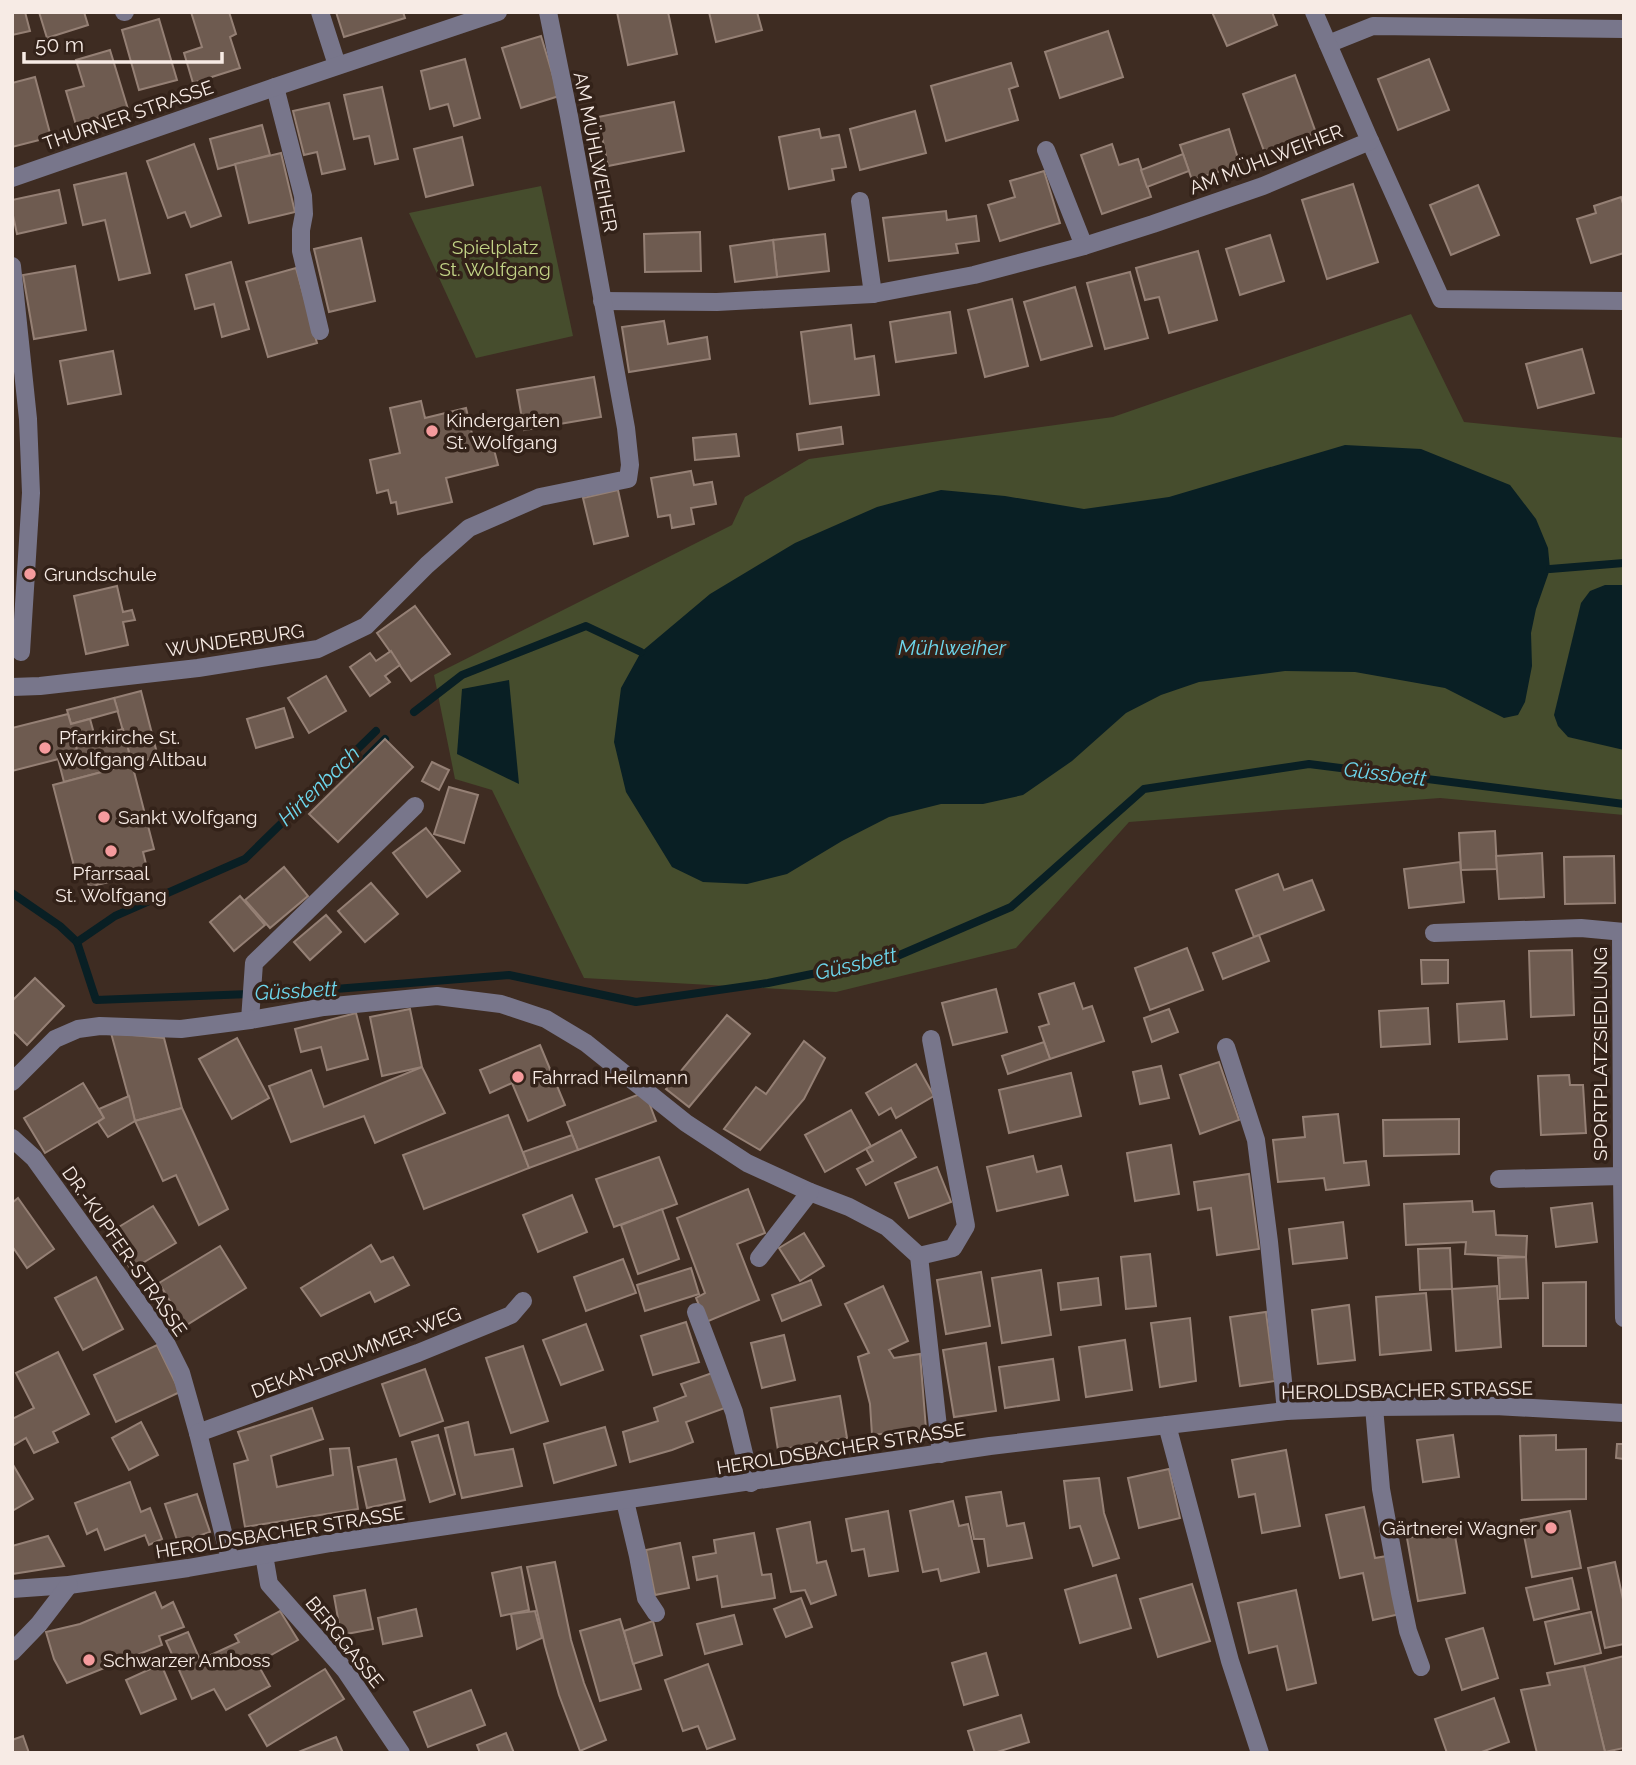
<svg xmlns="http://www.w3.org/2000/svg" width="1636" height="1765" viewBox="0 0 1636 1765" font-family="Raleway,sans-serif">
<rect width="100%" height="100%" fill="#3e2c22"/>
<g fill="#464d2d">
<polygon points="541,186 573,336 476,358 409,213"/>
<polygon points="1411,314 1464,422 1624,438 1624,815 1440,798 1129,822 1016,948 836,992 584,978 492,790 455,779 434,675 732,525 745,497 809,459 1113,417"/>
</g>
<g fill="#091f24">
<polygon points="1345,445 1421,449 1510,485 1536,519 1548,548 1550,569 1536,609 1531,633 1532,666 1525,702 1518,715 1504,718 1445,688 1355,672 1285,671 1199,682 1161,695 1126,713 1072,761 1023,795 983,804 941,804 889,817 842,841 787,874 747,884 703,882 672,867 626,792 614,742 621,688 641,652 710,594 795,543 877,507 941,490 1005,496 1084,509 1169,497"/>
<polygon points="1605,585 1624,585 1624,750 1568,737 1558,726 1554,715 1581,603 1590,591"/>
<polygon points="509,680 519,784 457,754 462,689"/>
</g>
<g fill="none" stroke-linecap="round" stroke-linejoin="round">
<g stroke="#091f24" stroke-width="8">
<polyline points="1550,569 1624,563"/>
<polyline points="414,712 462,675 586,626 641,652"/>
<polyline points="357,767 385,739"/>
<polyline points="12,893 60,926 77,942"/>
<polyline points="77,942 96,1000 298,992 509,975 636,1002 768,983 895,957 1011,907 1144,789 1309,764 1624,804"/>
<polyline points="77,942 115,916 245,859 376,731"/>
</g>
</g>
<g fill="#6e5b50" stroke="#958075" stroke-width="2">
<polygon points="12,12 25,12 30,31 12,35"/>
<polygon points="39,12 84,12 88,25 47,38"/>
<polygon points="191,12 229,12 236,34 230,37 240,68 193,83 184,53 202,47"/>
<polygon points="336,12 403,12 405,18 344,37"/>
<polygon points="617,12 668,12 677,54 628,65"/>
<polygon points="709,12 757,12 762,30 716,42"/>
<polygon points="1212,12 1272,12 1277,25 1227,46"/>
<polygon points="159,19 177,80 139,90 122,30"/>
<polygon points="1108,31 1123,77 1060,98 1045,52"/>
<polygon points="541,36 559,96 521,108 502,48"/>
<polygon points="110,50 128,109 76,125 66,91 84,86 76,60"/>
<polygon points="465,59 480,118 454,126 448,104 430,109 421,71"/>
<polygon points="1429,59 1449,110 1398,130 1378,79"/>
<polygon points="1011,63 1018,86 1009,89 1018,120 946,141 931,86"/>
<polygon points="1295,75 1316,133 1264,151 1243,94"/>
<polygon points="35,77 51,137 12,147 12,83"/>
<polygon points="382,87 398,159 375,164 369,136 354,139 344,95"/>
<polygon points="674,102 684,151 608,166 598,117"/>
<polygon points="329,103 345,169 322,174 317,152 304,155 293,111"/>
<polygon points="915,111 926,153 860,170 850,129"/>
<polygon points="262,125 270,155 218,169 210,139"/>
<polygon points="819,129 821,138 839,135 846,167 832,169 834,180 789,189 779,137"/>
<polygon points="1229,129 1240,165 1192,180 1180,145"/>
<polygon points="462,137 473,185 426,197 414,149"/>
<polygon points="194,144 221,216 191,227 185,212 168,218 147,161"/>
<polygon points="1112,144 1119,165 1138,159 1151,197 1102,214 1081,155"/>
<polygon points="281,153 295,212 249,223 235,164"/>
<polygon points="1183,154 1189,171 1147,187 1141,170"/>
<polygon points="1044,171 1060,223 1000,241 988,205 1015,197 1010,181"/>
<polygon points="126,173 150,273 119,280 105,220 83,225 74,185"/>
<polygon points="1353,184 1378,262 1327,279 1302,200"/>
<polygon points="1478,185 1499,235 1451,255 1430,205"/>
<polygon points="59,190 66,223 17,234 12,211 12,200"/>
<polygon points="1621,197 1624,207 1624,253 1591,263 1577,219 1596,213 1594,206"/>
<polygon points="946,211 947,220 976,216 979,241 956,244 958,253 889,261 883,218"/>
<polygon points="700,232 701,271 645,272 644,234"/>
<polygon points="825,234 829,271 777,277 773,240"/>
<polygon points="1270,235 1284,281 1240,295 1226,249"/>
<polygon points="361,238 375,301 329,312 314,249"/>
<polygon points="773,240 777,277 735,282 730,246"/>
<polygon points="1198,251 1217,320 1169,333 1159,297 1145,300 1136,268"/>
<polygon points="231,262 249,329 222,337 214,304 195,309 186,275"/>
<polygon points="75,266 86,330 34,339 23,275"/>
<polygon points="296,268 317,343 268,357 246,282"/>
<polygon points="1130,272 1148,338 1105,349 1087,283"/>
<polygon points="1075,287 1092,346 1041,360 1024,302"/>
<polygon points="1012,299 1028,366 985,377 968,310"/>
<polygon points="950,312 956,353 896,362 890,322"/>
<polygon points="664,321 668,344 707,337 710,359 629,372 622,327"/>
<polygon points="851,325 855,359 874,356 879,395 810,404 801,332"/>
<polygon points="1582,349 1594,393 1538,408 1526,364"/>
<polygon points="113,351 121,394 68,404 60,361"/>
<polygon points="594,377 601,417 524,430 517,390"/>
<polygon points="421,401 425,418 466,408 474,442 491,438 498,465 446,478 452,502 398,514 396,502 391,503 388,490 377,493 370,460 400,453 390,408"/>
<polygon points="841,427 843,444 799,450 797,434"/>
<polygon points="736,434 739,456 695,460 693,438"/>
<polygon points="691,471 694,485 712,482 716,504 691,508 694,524 672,528 670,515 658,517 651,478"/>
<polygon points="618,490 628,536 594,544 583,498"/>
<polygon points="117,586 123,612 132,610 135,620 123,622 128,645 86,654 74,596"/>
<polygon points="415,606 450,654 411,681 377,633"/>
<polygon points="391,651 400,665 385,676 390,682 370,696 350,667 370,653 376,661"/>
<polygon points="326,676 346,711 309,733 288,698"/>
<polygon points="141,691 158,757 132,764 114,698"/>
<polygon points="114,698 118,711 71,724 67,710"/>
<polygon points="284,708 293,737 256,748 247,719"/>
<polygon points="68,714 71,724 90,719 95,737 75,742 78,754 12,771 12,728"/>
<polygon points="123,729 132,764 64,782 58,759 78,754 75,742"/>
<polygon points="385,739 413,767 338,842 309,814"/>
<polygon points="432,762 449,770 439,790 422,781"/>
<polygon points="132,764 154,849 143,852 148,872 89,887 84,868 75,870 53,785"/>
<polygon points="449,787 478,795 464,843 434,834"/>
<polygon points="426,828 460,871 427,897 393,853"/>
<polygon points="1495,831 1497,869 1461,870 1459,833"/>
<polygon points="1542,853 1544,897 1499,899 1496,856"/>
<polygon points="1614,856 1615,903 1565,904 1564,857"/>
<polygon points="1460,862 1464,902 1409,908 1404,869"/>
<polygon points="284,867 308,896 270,928 245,900"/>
<polygon points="1278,874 1284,890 1312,880 1324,910 1254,937 1236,890"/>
<polygon points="371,883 398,914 365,942 338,911"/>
<polygon points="240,896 265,925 234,951 210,922"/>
<polygon points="326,915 341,932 310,960 294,942"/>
<polygon points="1259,935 1269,961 1223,979 1213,953"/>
<polygon points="1187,948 1203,990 1150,1010 1135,968"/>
<polygon points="1572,950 1574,1015 1531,1017 1529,951"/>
<polygon points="1421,960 1448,960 1448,983 1422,984"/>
<polygon points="35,978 64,1006 27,1045 12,1030 12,1001"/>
<polygon points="1074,983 1083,1009 1092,1006 1104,1041 1050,1059 1039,1027 1049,1024 1039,994"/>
<polygon points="996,989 1007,1032 953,1045 942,1003"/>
<polygon points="1504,1001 1507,1039 1459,1042 1457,1004"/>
<polygon points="1428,1008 1430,1044 1381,1047 1379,1011"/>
<polygon points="410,1009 422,1067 382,1076 370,1017"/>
<polygon points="1169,1009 1178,1032 1152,1042 1144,1018"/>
<polygon points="356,1013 368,1059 327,1070 321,1047 301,1052 295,1029"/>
<polygon points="727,1015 750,1034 689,1107 666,1089"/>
<polygon points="111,1033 164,1038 182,1108 135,1121"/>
<polygon points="237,1038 269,1098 232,1119 199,1059"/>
<polygon points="804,1041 825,1058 804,1099 760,1150 724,1129 756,1087 766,1094"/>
<polygon points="1044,1042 1050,1059 1008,1074 1002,1056"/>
<polygon points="540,1045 565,1105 528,1121 512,1083 490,1093 480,1070"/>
<polygon points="1219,1062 1239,1120 1200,1134 1180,1075"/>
<polygon points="916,1064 934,1096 896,1118 891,1108 879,1115 866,1093"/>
<polygon points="1161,1066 1169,1098 1140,1104 1133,1072"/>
<polygon points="422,1067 445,1113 375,1143 364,1116 291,1142 269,1086 311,1070 324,1107"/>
<polygon points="1071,1073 1081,1116 1009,1133 999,1090"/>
<polygon points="1569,1075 1570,1085 1583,1085 1586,1133 1541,1135 1538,1076"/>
<polygon points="83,1083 104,1118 45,1153 24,1118"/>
<polygon points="645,1092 656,1121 578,1150 567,1122"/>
<polygon points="129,1096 135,1121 108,1137 98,1122 104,1118 99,1109"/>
<polygon points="182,1108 228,1209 199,1225 176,1175 163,1181 135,1121"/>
<polygon points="851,1110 871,1146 825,1172 805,1135"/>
<polygon points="1338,1114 1344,1163 1366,1161 1369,1185 1326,1190 1324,1178 1278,1182 1273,1140 1305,1137 1303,1117"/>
<polygon points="508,1115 529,1168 424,1209 403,1155"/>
<polygon points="1459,1119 1459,1154 1384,1156 1383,1120"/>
<polygon points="901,1130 916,1157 866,1185 857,1169 873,1161 866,1149"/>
<polygon points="572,1135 578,1150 529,1168 523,1152"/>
<polygon points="1171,1145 1179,1194 1135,1201 1127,1153"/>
<polygon points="1033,1156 1037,1172 1061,1166 1068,1195 997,1211 987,1167"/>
<polygon points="659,1157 677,1204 614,1227 596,1179"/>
<polygon points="937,1167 951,1202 909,1218 895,1183"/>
<polygon points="1249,1174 1259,1249 1217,1255 1211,1208 1198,1210 1194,1182"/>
<polygon points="748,1189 765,1233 737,1244 759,1300 706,1322 696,1298 705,1293 677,1218"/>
<polygon points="572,1195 587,1232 538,1252 523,1215"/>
<polygon points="18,1198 54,1249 27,1268 12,1246 12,1203"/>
<polygon points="1472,1201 1473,1212 1494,1211 1496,1235 1527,1236 1526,1257 1465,1254 1466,1242 1406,1245 1404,1204"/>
<polygon points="1592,1203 1597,1242 1556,1247 1551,1208"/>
<polygon points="153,1206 176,1243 131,1270 109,1233"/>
<polygon points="662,1209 679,1259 638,1274 621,1225"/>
<polygon points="1343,1222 1347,1258 1293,1264 1289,1229"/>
<polygon points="804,1233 824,1266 800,1281 779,1248"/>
<polygon points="371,1245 381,1262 393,1257 409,1285 375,1302 370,1292 321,1316 301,1288"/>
<polygon points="220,1246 246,1288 185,1326 159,1283"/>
<polygon points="1450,1248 1452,1289 1420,1290 1418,1249"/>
<polygon points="1150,1254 1156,1306 1126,1309 1121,1257"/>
<polygon points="1526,1257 1528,1298 1500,1299 1498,1258"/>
<polygon points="623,1259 636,1293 586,1311 574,1277"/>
<polygon points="691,1268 699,1294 645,1311 637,1285"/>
<polygon points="1041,1270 1051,1335 1002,1343 992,1278"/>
<polygon points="981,1272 990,1326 946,1334 937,1280"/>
<polygon points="96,1277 123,1329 83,1350 55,1298"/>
<polygon points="1098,1278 1101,1305 1061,1310 1058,1283"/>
<polygon points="811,1280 821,1305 782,1321 772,1295"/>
<polygon points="1586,1282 1586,1346 1543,1346 1543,1283"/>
<polygon points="883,1286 908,1341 889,1350 894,1358 920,1354 926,1429 872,1435 870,1404 858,1357 869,1353 845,1304"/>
<polygon points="1497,1286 1501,1347 1456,1351 1452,1289"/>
<polygon points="1426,1293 1431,1350 1380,1355 1376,1297"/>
<polygon points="1349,1305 1355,1360 1318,1364 1312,1310"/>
<polygon points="1266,1312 1275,1381 1240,1386 1230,1317"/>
<polygon points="1190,1318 1196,1381 1160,1387 1151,1323"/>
<polygon points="686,1322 699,1362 653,1375 641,1336"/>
<polygon points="586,1324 603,1370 561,1385 543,1340"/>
<polygon points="784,1335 795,1380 762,1388 751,1343"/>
<polygon points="1125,1340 1132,1390 1086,1397 1079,1347"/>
<polygon points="986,1343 996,1411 954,1417 943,1350"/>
<polygon points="157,1345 180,1392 116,1422 94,1375"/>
<polygon points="523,1346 548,1421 511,1433 486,1358"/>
<polygon points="58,1352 89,1414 53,1432 58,1442 34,1453 26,1438 14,1445 12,1441 12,1419 34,1408 16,1373"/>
<polygon points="1053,1359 1059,1400 1005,1408 999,1367"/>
<polygon points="425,1369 443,1421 400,1436 382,1384"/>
<polygon points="712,1373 725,1408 686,1422 693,1442 672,1450 630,1462 623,1432 658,1421 654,1408 686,1396 681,1384"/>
<polygon points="840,1396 847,1438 778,1450 771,1408"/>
<polygon points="312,1408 323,1439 271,1456 277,1487 333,1475 330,1449 349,1448 358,1509 245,1527 234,1464 248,1460 238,1432"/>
<polygon points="141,1422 158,1455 129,1470 112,1438"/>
<polygon points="468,1422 475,1455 513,1449 522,1486 462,1498 445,1428"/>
<polygon points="605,1427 616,1465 554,1483 544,1444"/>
<polygon points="438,1435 455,1494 430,1502 412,1442"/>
<polygon points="1453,1435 1459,1477 1423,1482 1417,1440"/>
<polygon points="1556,1435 1556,1450 1586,1449 1586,1499 1522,1500 1520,1436"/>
<polygon points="1617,1444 1624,1444 1624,1459 1616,1458"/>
<polygon points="1286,1450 1300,1526 1262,1533 1255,1494 1239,1497 1232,1460"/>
<polygon points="396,1459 405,1500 367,1508 358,1467"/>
<polygon points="12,1463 33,1499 12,1511"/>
<polygon points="1169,1469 1180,1518 1139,1528 1128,1478"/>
<polygon points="1099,1478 1104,1513 1119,1558 1093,1566 1080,1526 1070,1528 1064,1481"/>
<polygon points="130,1482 141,1512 150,1508 162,1539 149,1545 145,1535 105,1550 97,1529 87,1534 75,1503"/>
<polygon points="1001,1492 1007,1526 1024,1523 1032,1558 988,1566 984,1539 974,1539 966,1497"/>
<polygon points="197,1494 210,1532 178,1543 165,1504"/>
<polygon points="953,1501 959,1526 968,1524 979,1572 941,1581 938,1569 923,1572 910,1511"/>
<polygon points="1364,1507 1375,1558 1387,1556 1400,1614 1373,1620 1363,1573 1340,1578 1326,1515"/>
<polygon points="888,1511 898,1571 869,1576 864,1549 852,1551 846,1519"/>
<polygon points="1570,1511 1581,1568 1532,1577 1521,1520"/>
<polygon points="810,1522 817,1563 826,1561 836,1595 811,1604 805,1590 791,1592 777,1529"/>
<polygon points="1454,1530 1465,1593 1418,1601 1407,1538"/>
<polygon points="754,1533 762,1575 771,1574 775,1598 722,1607 717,1576 697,1580 693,1557 716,1553 714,1540"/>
<polygon points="48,1536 64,1566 12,1574 12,1546"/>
<polygon points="680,1543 689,1588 655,1595 646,1550"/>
<polygon points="555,1562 571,1640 584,1683 606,1740 580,1751 559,1695 545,1646 527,1567"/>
<polygon points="1615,1562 1624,1604 1624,1644 1605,1648 1588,1568"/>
<polygon points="521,1567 529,1610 501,1616 492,1573"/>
<polygon points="1116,1575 1131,1628 1080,1643 1065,1590"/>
<polygon points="1572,1578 1579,1609 1534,1620 1526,1588"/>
<polygon points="1192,1584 1210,1641 1158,1657 1140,1599"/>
<polygon points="365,1590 373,1629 341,1635 334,1596"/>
<polygon points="1296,1590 1316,1683 1287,1690 1277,1646 1249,1653 1238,1603"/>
<polygon points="155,1592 162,1608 173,1602 184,1627 159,1636 162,1645 67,1683 54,1659 46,1632 80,1624"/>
<polygon points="801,1598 812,1627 786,1637 774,1609"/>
<polygon points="416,1609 422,1636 383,1644 378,1618"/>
<polygon points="280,1611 298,1640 257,1663 270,1686 226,1710 214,1689 192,1699 166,1641 188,1632 200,1660 239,1642 235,1635"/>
<polygon points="535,1611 542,1638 517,1649 511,1614"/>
<polygon points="1591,1612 1601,1653 1555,1664 1545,1622"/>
<polygon points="734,1615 742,1644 705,1654 697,1624"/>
<polygon points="620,1619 641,1689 600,1701 580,1631"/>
<polygon points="653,1621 662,1655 633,1664 624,1631"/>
<polygon points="1483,1628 1498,1678 1462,1690 1446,1639"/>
<polygon points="986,1653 998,1695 964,1705 952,1663"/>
<polygon points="1624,1656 1624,1748 1605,1752 1584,1666"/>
<polygon points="161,1664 176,1699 141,1714 126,1680"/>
<polygon points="708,1664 735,1739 707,1749 698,1726 683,1731 665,1680"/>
<polygon points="1584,1666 1605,1752 1537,1753 1521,1690 1550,1685 1547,1673"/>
<polygon points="325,1669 344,1699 267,1746 249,1715"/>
<polygon points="471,1690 485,1725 428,1747 414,1712"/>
<polygon points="1494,1698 1509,1742 1479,1753 1447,1753 1435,1719"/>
<polygon points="1021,1715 1029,1742 994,1753 975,1753 968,1731"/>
<polygon points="506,1733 514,1753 480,1753 477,1745"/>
<polygon points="23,1736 29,1753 12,1753 12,1740"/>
<polygon points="336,1737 343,1753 296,1753"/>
</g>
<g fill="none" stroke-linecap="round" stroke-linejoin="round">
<g stroke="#78768b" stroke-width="18">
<polyline points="124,12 125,12"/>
<polyline points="320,12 337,65"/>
<polyline points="1328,44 1373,26 1624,29"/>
<polyline points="275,87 303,196 304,214 301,230 301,251 320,331"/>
<polyline points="1370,141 1441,299 1624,301"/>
<polyline points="1046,150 1084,246"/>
<polyline points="12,178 275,87 498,12"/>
<polyline points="860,201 873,294"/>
<polyline points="12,266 28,419 31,493 21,652"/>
<polyline points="602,301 717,302 873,294 974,275 1084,246 1153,224 1263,186 1370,141 1314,12"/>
<polyline points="12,687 40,686 198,668 318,649 366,626 427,565 469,528 540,497 628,479 630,465 626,428 569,116 548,12"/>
<polyline points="1621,932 1622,1176 1624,1318"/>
<polyline points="1434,933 1581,928 1624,932"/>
<polyline points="250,1020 254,963 415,806"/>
<polyline points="1226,1047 1256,1140 1269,1242 1286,1411"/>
<polyline points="12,1082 55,1039 78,1029 100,1026 181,1029 250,1020 324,1007 437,996 501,1004 546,1019 586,1043 686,1123 747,1163 810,1192 849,1207 887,1227 919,1256 941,1454"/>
<polyline points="12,1138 34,1158 164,1339 181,1373 198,1433 230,1560"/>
<polyline points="1499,1179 1622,1176"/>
<polyline points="919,1256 953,1248 966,1226 931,1039"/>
<polyline points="759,1258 810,1192"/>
<polyline points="696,1312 734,1412 751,1483"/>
<polyline points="1374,1407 1381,1489 1400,1593 1408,1631 1421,1667"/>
<polyline points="1167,1425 1230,1661 1260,1753"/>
<polyline points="198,1433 418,1353 511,1315 523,1301"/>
<polyline points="625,1501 638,1556 646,1598 656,1613"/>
<polyline points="264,1555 269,1584 345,1670 401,1753"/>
<polyline points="12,1589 69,1585 188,1568 331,1543 990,1446 1286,1411 1374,1407 1495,1406 1624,1413"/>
<polyline points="12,1652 39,1624 69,1585"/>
</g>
</g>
<g fill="#f59b9d" stroke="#332219" stroke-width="2.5">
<circle cx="432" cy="431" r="7"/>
<circle cx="30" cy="574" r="7"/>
<circle cx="45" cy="748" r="7"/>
<circle cx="104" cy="817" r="7"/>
<circle cx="111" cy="851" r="7"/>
<circle cx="518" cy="1077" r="7"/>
<circle cx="1551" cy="1528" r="7"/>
<circle cx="89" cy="1660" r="7"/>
</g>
<g text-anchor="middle" stroke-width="7" stroke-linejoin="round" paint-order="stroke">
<g font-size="19" fill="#f7ebe5" stroke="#332219">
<text transform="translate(128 115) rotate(-19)" y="7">THURNER STRASSE</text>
<text transform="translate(596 152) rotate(79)" y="7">AM MÜHLWEIHER</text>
<text transform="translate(1266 159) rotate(-21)" y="7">AM MÜHLWEIHER</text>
<text transform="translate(235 640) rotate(-8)" y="7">WUNDERBURG</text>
<text transform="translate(1600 1054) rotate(-90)" y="7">SPORTPLATZSIEDLUNG</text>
<text transform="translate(125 1251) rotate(55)" y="7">DR.-KUPFER-STRASSE</text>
<text transform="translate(356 1352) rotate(-21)" y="7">DEKAN-DRUMMER-WEG</text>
<text transform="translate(1407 1390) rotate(-1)" y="7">HEROLDSBACHER STRASSE</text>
<text transform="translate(841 1448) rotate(-9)" y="7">HEROLDSBACHER STRASSE</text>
<text transform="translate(280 1532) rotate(-9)" y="7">HEROLDSBACHER STRASSE</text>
<text transform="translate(345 1642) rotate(51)" y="7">BERGGASSE</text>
</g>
<g font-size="19" fill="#c3d587" stroke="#332219">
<text x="495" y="254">Spielplatz<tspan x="495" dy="22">St. Wolfgang</tspan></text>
</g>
<g font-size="19" fill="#f7ebe5" stroke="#332219" text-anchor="start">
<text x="446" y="427">Kindergarten<tspan x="446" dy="22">St. Wolfgang</tspan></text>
<text x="44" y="581">Grundschule</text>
<text x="59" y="744">Pfarrkirche St.<tspan x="59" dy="22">Wolfgang Altbau</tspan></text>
<text x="118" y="824">Sankt Wolfgang</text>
<text x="111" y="880" text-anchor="middle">Pfarrsaal<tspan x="111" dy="22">St. Wolfgang</tspan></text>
<text x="532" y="1084">Fahrrad Heilmann</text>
<text x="1537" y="1535" text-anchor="end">Gärtnerei Wagner</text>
<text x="103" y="1667">Schwarzer Amboss</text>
</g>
<g font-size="21" font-style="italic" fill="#6dd7ed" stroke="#332219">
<text x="952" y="655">Mühlweiher</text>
<text transform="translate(1385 774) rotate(7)" y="7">Güssbett</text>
<text transform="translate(319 786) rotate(-44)" y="7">Hirtenbach</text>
<text transform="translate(856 964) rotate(-13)" y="7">Güssbett</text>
<text transform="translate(296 991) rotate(-3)" y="7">Güssbett</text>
</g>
</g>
<rect width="1636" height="1765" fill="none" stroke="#f7ebe5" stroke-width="28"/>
<path d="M24 52v10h198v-10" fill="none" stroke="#f7ebe5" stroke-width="3.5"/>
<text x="35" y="52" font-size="21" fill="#f7ebe5" stroke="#332219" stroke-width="5" paint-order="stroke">50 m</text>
</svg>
